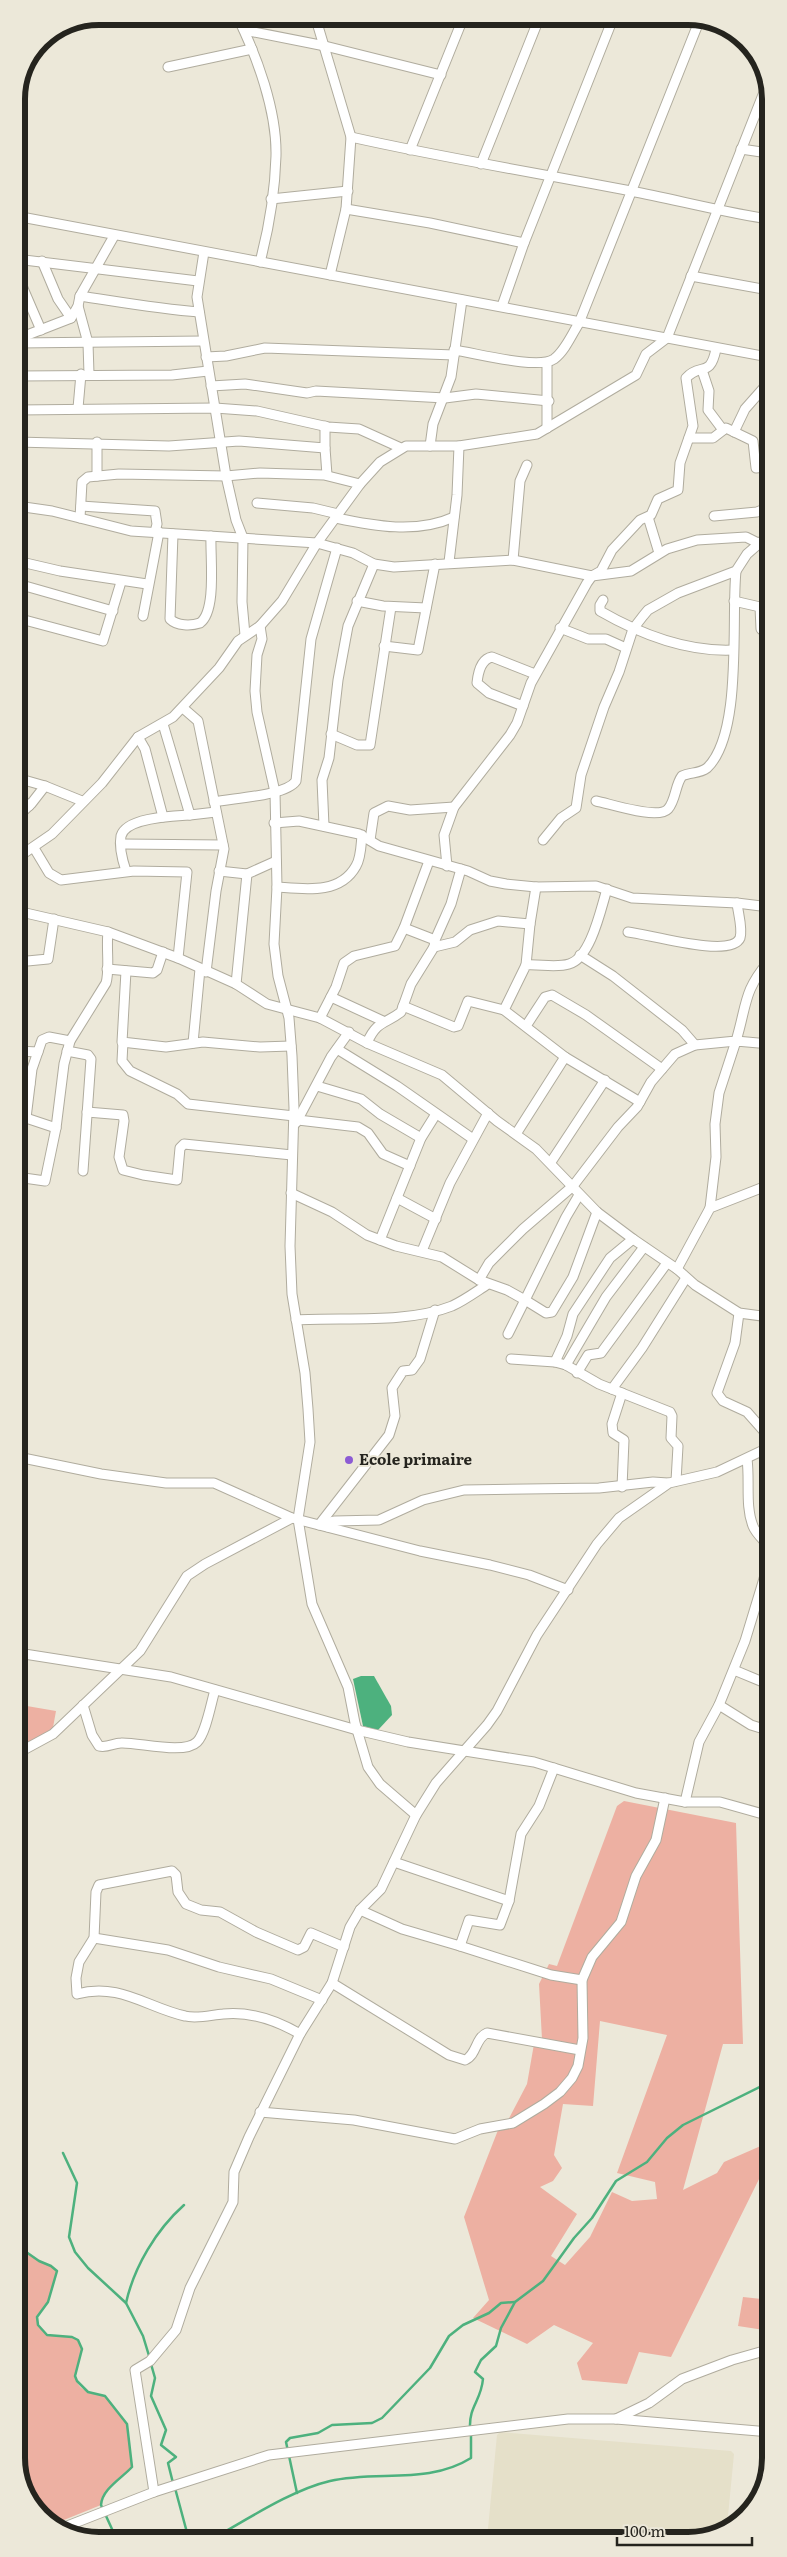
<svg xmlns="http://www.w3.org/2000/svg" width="787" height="2557" viewBox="0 0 787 2557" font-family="Literata,serif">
<rect width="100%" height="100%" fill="#ece8d9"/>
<polygon fill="#e5e0c9" points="500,2432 731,2451 734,2454 727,2526 709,2538 487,2539 497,2435"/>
<g fill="#edb0a2" fill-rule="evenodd">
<polygon points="18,1679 24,1680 21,1705 56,1711 52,1733 18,1752"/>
<path d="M 624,1801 L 736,1823 L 743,2044 L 723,2044 L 683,2190 L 717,2173 L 724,2162 L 763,2145 L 770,2157 L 671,2357 L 639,2352 L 627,2384 L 582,2380 L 577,2363 L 593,2343 L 554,2325 L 527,2344 L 473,2318 L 489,2300 L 464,2217 L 500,2125 L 506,2124 L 527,2084 L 534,2044 L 542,2039 L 539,1984 L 549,1964 L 557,1966 L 617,1806 ZM 600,2021 L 667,2035 L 617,2173 L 655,2182 L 657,2199 L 632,2201 L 612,2192 L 590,2237 L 565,2265 L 551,2256 L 577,2214 L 540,2187 L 553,2181 L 562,2168 L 554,2155 L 563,2104 L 593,2106 Z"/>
<path d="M 19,2247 L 39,2261 L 51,2266 L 57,2271 L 48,2302 L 37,2317 L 38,2326 L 47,2335 L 72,2337 L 78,2340 C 90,2357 62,2378 86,2391 C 92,2394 99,2393 105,2396 L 127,2424 L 132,2467 C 122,2478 102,2489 101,2505 L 54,2524 L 45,2520 L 19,2479 Z"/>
<polygon points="743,2297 771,2300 771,2331 738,2326"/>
</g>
<polygon fill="#4db17e" points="361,1676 374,1676 391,1706 392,1715 378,1730 363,1726 353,1679"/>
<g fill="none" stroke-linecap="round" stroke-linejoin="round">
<g stroke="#4db17e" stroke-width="2.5">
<polyline points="63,2153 77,2183 69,2237 75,2252 88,2268 126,2303"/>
<path d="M 19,2247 L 39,2261 L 51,2266 L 57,2271 L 48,2302 L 37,2317 L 38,2325 L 47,2335 L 72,2337 L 78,2340 L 82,2349 L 75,2376 L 77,2381 L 88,2392 L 105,2396 L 127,2424 L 132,2467 C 122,2478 102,2489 101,2505 L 117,2540"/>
<path d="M 150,2359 L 143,2336 L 126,2303 C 134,2267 156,2230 184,2205"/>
<polyline points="151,2364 155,2378 151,2396 166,2430 161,2445 176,2457 168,2463 173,2483"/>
<path d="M 470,2428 C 469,2406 481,2401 483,2379 L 475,2372 L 481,2360 L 496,2346 L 501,2328 L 515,2302 L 543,2281 L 574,2238 L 592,2218 L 616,2181 L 647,2162 L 667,2138 L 683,2125 L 770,2082"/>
<polyline points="175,2488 189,2540"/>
<polyline points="297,2493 286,2442 290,2438 318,2433 332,2425 372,2423 382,2418 430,2368 449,2336 463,2325 489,2313 501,2303 515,2302"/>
<path d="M 210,2540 C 245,2521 291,2490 330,2481 C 377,2470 428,2485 471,2458 L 471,2434"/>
</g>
<g stroke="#b0ac9e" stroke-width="11">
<g id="minor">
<path d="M 237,16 C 257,56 277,111 276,156 C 275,190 269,228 260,262"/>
<polyline points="315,16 351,137 346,209 330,275"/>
<polyline points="244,30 325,46 441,75"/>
<polyline points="168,67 252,49"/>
<path d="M 351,137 C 444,158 538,173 631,191 C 677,200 722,212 768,219"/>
<polyline points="741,149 768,153"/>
<polyline points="410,150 464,16"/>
<polyline points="481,164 540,16"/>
<polyline points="271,199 348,191"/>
<polyline points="346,209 430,223 524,243"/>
<polyline points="16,216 768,357"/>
<polyline points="204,252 197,297 226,476 236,520 243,538 242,602 245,635"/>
<polyline points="16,259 198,281"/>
<polyline points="42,261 58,299 71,318"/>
<polyline points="16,272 41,330"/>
<polyline points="691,276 768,290"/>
<path d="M 80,296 C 120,302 159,309 199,312"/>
<polyline points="78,306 88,343 89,374"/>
<polyline points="502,306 524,243 614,16"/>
<polyline points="17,339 71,318 78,306 80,296 114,236"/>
<polyline points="17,343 203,341"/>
<path d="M 454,350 C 476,353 538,370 554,359 C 565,351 572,334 579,323 L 700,19"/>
<polyline points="206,357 226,356 265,348 454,355"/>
<polyline points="702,370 709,391 708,410 723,430"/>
<polyline points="17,376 172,375 208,371"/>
<polyline points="211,386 245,384 307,393 316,391 445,398 476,394 549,401"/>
<polyline points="78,408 81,374"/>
<polyline points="17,410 215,408 257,411 328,427 359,429 401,448"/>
<polyline points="547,428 547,363"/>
<polyline points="734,432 745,409 768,383"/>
<polyline points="689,438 713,438 726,428 753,441 756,468 768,467"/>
<polyline points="17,442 169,446 239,441 325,448 325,426"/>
<polyline points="430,446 433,424 451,377 462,300"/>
<polyline points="325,448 327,475"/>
<polyline points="97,476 97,442"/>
<polyline points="257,503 313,508 338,514"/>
<polyline points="17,506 52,511 131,531 317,543 353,553 374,564 394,567 513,560 592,576 631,571 667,549 697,540 746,537 758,543"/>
<polyline points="81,506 155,511 157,524 155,532"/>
<polyline points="714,516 757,512 769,507"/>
<polyline points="648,517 659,553"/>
<polyline points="80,518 82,482 88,477 119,474 226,476 260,473 324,475 360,484"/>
<path d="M 336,518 C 374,526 417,534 454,517"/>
<path d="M 173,534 L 170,619 C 177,626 191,626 200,623 C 217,611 210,556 211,536"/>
<polyline points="513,560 520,481 527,465"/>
<polyline points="17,561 60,571 147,584"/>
<polyline points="449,562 457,495 459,446"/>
<polyline points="18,584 113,611"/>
<path d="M 603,600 L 600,605 L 600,611 C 640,634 686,652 733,650"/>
<polyline points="357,601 383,606 426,608"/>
<polyline points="734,601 760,607 761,629 769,636"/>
<polyline points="143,616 159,532"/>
<polyline points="17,618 103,641 121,582"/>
<polyline points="260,626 262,639 257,655 255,691 257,712 275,792 277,887 274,944 278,976 289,1018 292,1056 294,1108 290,1246 292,1294 305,1373 308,1409 310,1442 298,1519 312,1604 348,1687 355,1723 368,1767 380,1784 416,1815"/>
<polyline points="560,628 588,639 606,639 626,648"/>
<polyline points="384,646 418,650 435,564"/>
<path d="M 523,706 L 489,693 L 477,683 C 478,673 481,659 492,657 L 535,674"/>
<polyline points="183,708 198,721 224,849 216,891 206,972"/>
<polyline points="163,724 190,815 216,812"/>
<polyline points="331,734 357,745 370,745 391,607"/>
<polyline points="138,737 145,749 163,817"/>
<polyline points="17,778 45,786 82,801"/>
<polyline points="17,795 29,806"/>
<path d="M 596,801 C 611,804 658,820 668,809 C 676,800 675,785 682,776 C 690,772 699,774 707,768 C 743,734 731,619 736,571"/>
<path d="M 214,802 C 232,798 286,796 296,781 L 311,639 L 337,548"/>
<polyline points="17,817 31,804 45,786"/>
<polyline points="274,823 299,821 359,834 379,846 468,871 490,881 506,884 536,887 596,886 632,898 737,903 769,907"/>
<polyline points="324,826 322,780 329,758 338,680 348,626 374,564"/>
<polyline points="370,840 374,813 388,806 410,810 454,807"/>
<polyline points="543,840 561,818 576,808 581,775 604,707 619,672 633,629 643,616 648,610 678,593 736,571 747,554 769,535"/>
<polyline points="122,844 223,845"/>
<polyline points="34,848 49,873 61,880 134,871 187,872 178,958"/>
<polyline points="17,858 52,834 102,783 138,737 173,717 219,668 238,641 260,626 282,601 317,543 360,484 380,462 406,446 459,446 537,434 636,375 646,354 667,338 768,82"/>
<path d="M 447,866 L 444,835 L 454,807 L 510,735 L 517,723 L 531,683 L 587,583 L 592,576 L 601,571 L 612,550 L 640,520 L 651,515 L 658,499 L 678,490 L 680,463 L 693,426 L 686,378 C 700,362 710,379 716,349"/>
<path d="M 126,871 C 123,862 119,846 121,836 C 126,817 175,816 190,815"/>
<polyline points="219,871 247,874"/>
<path d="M 277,887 C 304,889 340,895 356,866 C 361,858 361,845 362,835"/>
<polyline points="17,911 108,932 178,958 236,984 267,1004 320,1018 367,1043 442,1075 497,1121 536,1149 597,1212 633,1239 677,1269 695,1285 739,1313 769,1317"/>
<polyline points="404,928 429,861"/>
<path d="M 628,932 C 648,934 731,959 740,938 C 743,929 738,913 737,903"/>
<polyline points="435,940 451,904 461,869"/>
<polyline points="580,955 613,976 682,1030 695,1045"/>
<polyline points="17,962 48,959 54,919"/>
<polyline points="526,965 530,924"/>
<polyline points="107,969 153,973 157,970 163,952"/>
<polyline points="126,971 122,1042 166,1047 203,1042 260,1047 291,1046"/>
<polyline points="236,984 247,874 276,861"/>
<polyline points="331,997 383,1021"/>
<polyline points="403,1006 454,1027 458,1026 468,1001 504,1010"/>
<polyline points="320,1018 336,987 344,963 354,956 395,946 404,928 435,940 434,947"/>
<polyline points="526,1026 545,997 552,995 586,1015 662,1069"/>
<polyline points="123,1042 122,1061 130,1071 177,1094 188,1104 294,1116"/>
<polyline points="193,1043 200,969"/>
<path d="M 367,1043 C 377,1020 386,1024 401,1012 L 411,984 L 434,947 L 455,942 L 470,930 L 498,921 L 530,924 L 536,887"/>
<polyline points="337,1049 397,1086 473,1139"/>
<polyline points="17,1051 38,1052"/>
<polyline points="67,1051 88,1055 91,1059 83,1171"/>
<path d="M 565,1057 L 504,1010 L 526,965 C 539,964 557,968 569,964 C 591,958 601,908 607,889"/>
<polyline points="17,1082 30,1084"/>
<polyline points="317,1086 361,1099 380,1114 421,1138"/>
<polyline points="87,1112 123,1115 124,1121 119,1157 123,1170 143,1175 177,1180 180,1148 184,1144 292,1155"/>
<path d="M 17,1115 L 26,1118 L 32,1069 L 42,1040 L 49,1037 L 70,1041 L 106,983 C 110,970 106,947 108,932"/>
<polyline points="26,1118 56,1128"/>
<polyline points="298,1120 358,1127 368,1133 383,1154 410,1166"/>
<polyline points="296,1123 331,1057 349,1032"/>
<polyline points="516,1134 565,1057 640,1102"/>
<polyline points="551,1162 605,1080"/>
<polyline points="17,1177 45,1181 56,1128 64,1064 70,1041"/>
<polyline points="291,1193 332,1212 367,1235 396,1246 442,1257 479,1280 507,1290 525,1300 508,1334"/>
<polyline points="579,1195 566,1217 525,1300 546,1313 552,1312 573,1277 597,1212"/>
<polyline points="397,1198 436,1219"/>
<polyline points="710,1208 716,1157 715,1124 719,1093 736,1041 769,1044"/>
<polyline points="380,1240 421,1138 436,1114"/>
<polyline points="422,1251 450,1183 488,1113"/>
<polyline points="677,1269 710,1208 769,1185"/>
<path d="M 479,1280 L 489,1263 L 523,1229 L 573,1186 L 618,1127 L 637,1107 L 651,1082 L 675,1054 L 695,1045 L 736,1041 C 747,1005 743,991 769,961"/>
<polyline points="739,1313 735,1343 717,1393 723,1401 747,1412 770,1438"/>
<path d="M 296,1320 C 345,1317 406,1324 452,1306 C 465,1300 477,1291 488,1284"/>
<polyline points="511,1359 555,1362 566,1365 599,1384 670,1412 672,1416 671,1438 678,1446 676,1481"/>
<polyline points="555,1362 567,1336 573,1314 610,1258 633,1239"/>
<polyline points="566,1365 606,1297 644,1247"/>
<polyline points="577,1373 588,1355 601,1353 667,1263"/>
<polyline points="612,1389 642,1348 686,1278"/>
<polyline points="622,1393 612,1424 613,1433 624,1440 622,1487"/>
<polyline points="18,1457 101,1474 166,1483 214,1483 292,1518 420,1551 490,1565 529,1575 568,1590"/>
<path d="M 747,1459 C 750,1481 745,1506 753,1526 C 756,1534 765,1541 770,1548"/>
<polyline points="319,1525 389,1435 395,1416 392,1388 403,1371 412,1370 420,1359 435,1310"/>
<polyline points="328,1527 330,1522 335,1521 379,1520 423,1500 464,1490 599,1488 653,1482 668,1483"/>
<polyline points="18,1653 171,1677 357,1730 408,1742 534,1762 636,1793 685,1802 720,1802 770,1816"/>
<polyline points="734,1670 770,1685"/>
<path d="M 83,1705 L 92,1735 L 99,1746 C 108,1748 113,1743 121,1743 C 138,1742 184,1755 197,1742 C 206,1733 211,1703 215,1690"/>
<polyline points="719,1705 751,1725 770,1731"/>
<polyline points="18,1753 53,1734 140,1651 187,1576 205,1564 292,1518"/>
<polyline points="685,1802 699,1742 719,1705 745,1641 770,1559"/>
<polyline points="394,1862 509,1901"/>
<polyline points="360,1910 402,1929 460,1946 469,1920 500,1925 509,1901 521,1834 539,1806 554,1768"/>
<polyline points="94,1938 168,1950 219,1967 271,1979 322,2000"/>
<polyline points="460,1946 551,1975 582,1980"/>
<path d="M 332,1983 L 449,2055 L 465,2060 C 477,2055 475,2038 487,2033 L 580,2050"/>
<path d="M 300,2034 C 276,2020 251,2011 223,2014 C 211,2015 197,2019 185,2016 C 148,2008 119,1982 77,1994 L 76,1978 L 79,1962 L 94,1938 L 96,1892 L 99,1885 L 172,1871 L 176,1875 L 178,1892 L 186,1904 L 201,1910 L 220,1912 L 256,1932 L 298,1950 L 304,1947 L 311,1933 L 344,1947"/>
<polyline points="260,2112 354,2120 455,2139 480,2129 513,2123 544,2104 560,2092 572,2078 578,2066 583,2038 582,1980 592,1957 621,1922 636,1876 656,1840 665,1798"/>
<polyline points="616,2419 649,2403 682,2379 732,2360 771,2349"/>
<polyline points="154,2492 135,2370 150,2361 176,2330 190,2288 233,2202 234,2172 249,2137 300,2034 332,1983 350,1927 360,1910 381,1889 416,1815 436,1783 487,1725 497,1711 537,1635 597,1544 619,1518 669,1483 717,1472 770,1447"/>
<polyline points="62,2528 154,2492 269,2455 568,2419 616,2419 771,2432"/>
</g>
</g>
<use href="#minor" stroke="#fff" stroke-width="9"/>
</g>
<circle fill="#8c5bd4" stroke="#ece8d9" stroke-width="2" cx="349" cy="1460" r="5"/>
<g text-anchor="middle" stroke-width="4" stroke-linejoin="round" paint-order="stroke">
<g font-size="15" font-weight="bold" fill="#25241e" stroke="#ece8d9" text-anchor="start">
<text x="359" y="1465">Ecole primaire</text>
</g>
</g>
<path d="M0 0H787V2557H0ZM99 25H688A74 74 0 0 1 762 99V2458A74 74 0 0 1 688 2532H99A74 74 0 0 1 25 2458V99A74 74 0 0 1 99 25Z" fill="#ece8d9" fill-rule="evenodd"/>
<path fill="none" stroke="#25241e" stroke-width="6" d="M99 25H688A74 74 0 0 1 762 99V2458A74 74 0 0 1 688 2532H99A74 74 0 0 1 25 2458V99A74 74 0 0 1 99 25Z"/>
<path d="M617 2537v8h135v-8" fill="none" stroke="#25241e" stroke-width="2.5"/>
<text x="624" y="2537" font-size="15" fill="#25241e" stroke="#ece8d9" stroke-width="4" paint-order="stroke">100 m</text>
</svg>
